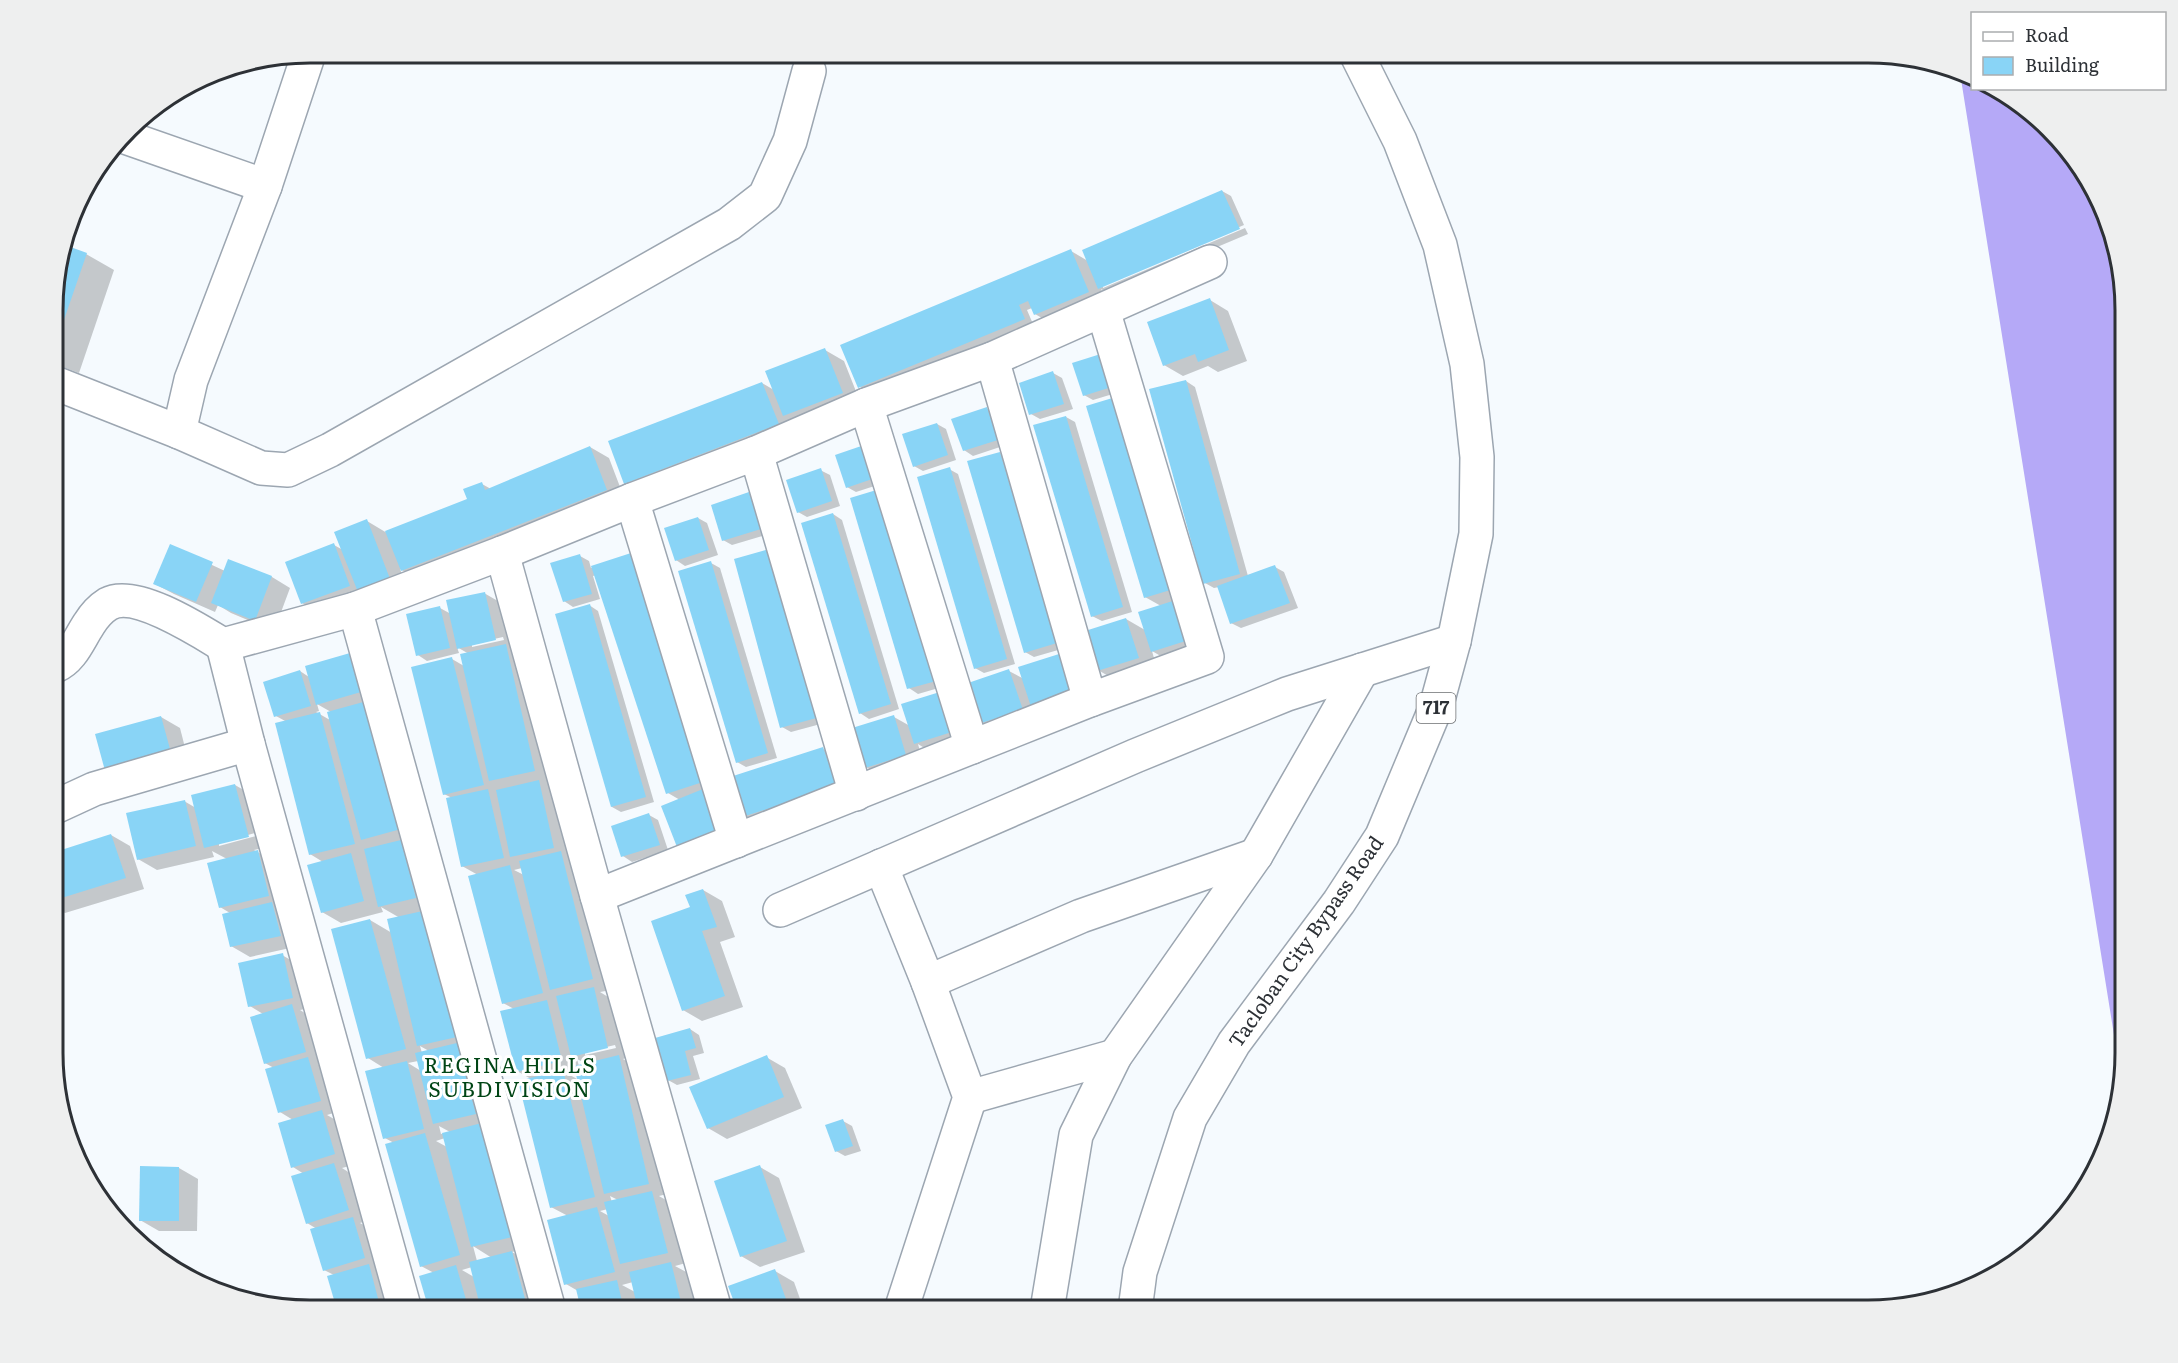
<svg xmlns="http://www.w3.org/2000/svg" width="2178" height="1363" viewBox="0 0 2178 1363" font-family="Literata,serif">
<rect width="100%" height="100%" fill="#f5fafe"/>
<polygon fill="#b5a9f7" points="1960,73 1972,79 1972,88 1995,89 2011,96 2091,182 2125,294 2125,1069 2122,1085"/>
<g fill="#0003" fill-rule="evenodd">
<polygon points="1222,191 1231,196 1244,225 1103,285 1103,288 1245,228 1248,234 1108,293 1101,289 1107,302 1054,325 1035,314 1032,308 1027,310 1033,324 1017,340 869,392 860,386 1071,251 1088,261"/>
<polygon points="64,246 86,254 114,270 79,373 55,364 55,277"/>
<polygon points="1210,300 1228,311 1247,361 1218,372 1208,366 1183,376 1164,365"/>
<polygon points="825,350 844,361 861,404 653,499 625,483 762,383 774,390"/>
<polygon points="1074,364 1126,390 1093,400 1084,395"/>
<polygon points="1053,373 1062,378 1073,409 1040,419 1031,414"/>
<polygon points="1186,381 1195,387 1248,576 1275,567 1284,572 1298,608 1241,628 1231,623 1219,587 1214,588 1205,583"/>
<polygon points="987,409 996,414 1006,445 973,456 964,450"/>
<polygon points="1066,417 1075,422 1132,612 1102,621 1092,616"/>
<polygon points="937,424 946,429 956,460 923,471 914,466"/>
<polygon points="590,447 609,458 625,500 412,576 400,569 410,595 321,614 302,603 334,545 343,550 367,521 387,533 469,500 482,484 491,489"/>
<polygon points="1000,453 1009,459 1065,648 1034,657 1025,652"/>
<polygon points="837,456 890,481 856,492 847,487"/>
<polygon points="949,469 958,474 1015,664 984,673 975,668"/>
<polygon points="820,470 830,475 840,506 807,517 798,512"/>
<polygon points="749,494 758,499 769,534 732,545 723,540"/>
<polygon points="833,514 842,520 899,709 869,719 860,713"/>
<polygon points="698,518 707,523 718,555 685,566 676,560"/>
<polygon points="171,546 225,571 229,561 272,577 290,588 274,631 231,613 218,605 215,612 174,594 155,584"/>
<polygon points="631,554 714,786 680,800 668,793 596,575 593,576 600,599 573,607 564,601 580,556 589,561 591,568"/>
<polygon points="1183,559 1210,649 1171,662 1152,651 1157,669 1117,681 1098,670 1126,619 1145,630 1161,606 1145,597"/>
<polygon points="736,561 828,722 791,732 782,727"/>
<polygon points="711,563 720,568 777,758 746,767 737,762"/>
<path d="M 484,593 L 503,604 L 611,990 L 600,992 L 613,1000 L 626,1058 L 623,1059 L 638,1068 L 667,1194 L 659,1196 L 671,1203 L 686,1263 L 675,1266 L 690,1274 L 698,1310 L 583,1310 L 578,1291 L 566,1284 L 568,1216 L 551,1207 L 531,1079 L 517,1071 L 514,1009 L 503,1003 L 478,875 L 462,866 L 452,798 L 444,794 L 452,659 L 464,666 L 469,654 L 457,647 L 459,653 L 427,661 L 418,655 L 440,608 L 451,614 ZM 503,637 L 504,640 L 472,647 L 472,644 ZM 522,868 L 524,875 L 514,870 ZM 615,1045 L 616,1048 L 585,1055 L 585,1052 ZM 577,1059 L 587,1064 L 579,1066 ZM 577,1072 L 579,1080 L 568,1074 ZM 610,1196 L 618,1200 L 612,1202 ZM 608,1209 L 609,1216 L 600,1211 ZM 633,1282 L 635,1292 L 622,1285 Z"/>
<polygon points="924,601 949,685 918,694 909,688"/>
<polygon points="589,605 598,611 654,802 621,812 612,807"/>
<path d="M 349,655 L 368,666 L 530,1248 L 512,1252 L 531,1263 L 543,1310 L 431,1310 L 421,1277 L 434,1273 L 421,1266 L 394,1143 L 385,1138 L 384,1068 L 368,1058 L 370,920 L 392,933 L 400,918 L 381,907 L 383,912 L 341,923 L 322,912 L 323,862 L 310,854 L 287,722 L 276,716 L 300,671 L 309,677 ZM 317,704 L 331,712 L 330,720 L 316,712 L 319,711 ZM 420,1046 L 429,1051 L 422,1053 ZM 418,1061 L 421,1071 L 408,1063 ZM 439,1126 L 450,1132 L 441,1134 ZM 445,1138 L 447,1147 L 436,1141 ZM 473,1246 L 492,1258 L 477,1261 ZM 472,1267 L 474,1277 L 462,1270 Z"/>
<polygon points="1059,655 1078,666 1001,733 982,722 1009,671 1024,679"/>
<polygon points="903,705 974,741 934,754 918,744 924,766 885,778 866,767 894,717 910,726"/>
<polygon points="161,717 180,728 191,771 127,788"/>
<polygon points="823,749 842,760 855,798 762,827 743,816"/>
<path d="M 235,785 L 254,796 L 267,847 L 254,850 L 276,863 L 299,946 L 250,957 L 231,946 L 230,913 L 220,907 L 227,859 L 212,851 L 214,857 L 157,870 L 138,859 L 184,801 L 196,808 ZM 255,833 L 256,836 L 219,846 L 219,843 Z"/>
<polygon points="649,815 658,820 668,850 632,862 623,856"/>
<polygon points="111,835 130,846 144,889 65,913 55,907 55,854"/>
<polygon points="703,890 722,901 735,937 720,942 743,1007 702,1021 683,1010 692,908"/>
<polygon points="282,955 301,966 311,1008 300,1010 311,1017 324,1062 318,1064 327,1069 340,1111 327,1115 341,1123 353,1165 342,1168 353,1175 367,1221 360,1223 371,1229 397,1310 339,1310 329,1277 334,1275 324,1270 317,1229 307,1223 304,1174 293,1167 293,1120 280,1112 274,1068 265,1063 263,1014 250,1006"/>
<polygon points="690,1029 699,1035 704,1053 693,1056 700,1079 677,1085 668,1080"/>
<polygon points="766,1057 785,1068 802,1108 727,1139 708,1128"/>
<polygon points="843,1121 852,1126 861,1151 845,1156 836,1151"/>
<polygon points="760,1167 779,1178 805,1252 760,1267 741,1256"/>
<polygon points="179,1168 198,1179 197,1231 159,1231 140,1220"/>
<polygon points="775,1271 794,1282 804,1310 739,1310 730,1287"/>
</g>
<g fill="#89d4f6">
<polygon points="1222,190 1240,229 1098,289 1082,250"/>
<polygon points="65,245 87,253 55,346 55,277"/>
<polygon points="1071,249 1089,292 1034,315 1028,301 1019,305 1025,319 858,388 840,345"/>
<polygon points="1210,298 1229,350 1198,362 1195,354 1163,366 1147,322"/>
<polygon points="825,348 843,393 783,416 765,371"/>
<polygon points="1107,352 1118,385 1083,396 1072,363"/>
<polygon points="1053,371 1064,404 1029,415 1019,383"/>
<polygon points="1186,380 1240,574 1203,584 1149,389"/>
<polygon points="762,382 779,424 624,484 608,441"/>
<polygon points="1119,396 1177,588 1144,598 1086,406"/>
<polygon points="987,407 998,440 963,451 951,419"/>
<polygon points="1066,416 1123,607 1091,617 1033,425"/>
<polygon points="937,423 948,455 913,467 902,434"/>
<polygon points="870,443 881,476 846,488 835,455"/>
<polygon points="590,446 607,490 401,571 385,531 467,499 463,489 482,482 485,490"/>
<polygon points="1000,452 1057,643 1024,653 967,461"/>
<polygon points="950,467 1007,659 974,669 917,477"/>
<polygon points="821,468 832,501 797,513 786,480"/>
<polygon points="883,488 940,680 907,689 850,498"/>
<polygon points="749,492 761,529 722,541 711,505"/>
<polygon points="833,513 891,704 859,714 801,523"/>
<polygon points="698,517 709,550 675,561 664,528"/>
<polygon points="367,519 392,584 360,597 334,532"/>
<polygon points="334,543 350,586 301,604 285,562"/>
<polygon points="170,544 213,562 196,602 153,584"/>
<polygon points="773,548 820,717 780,728 734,559"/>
<polygon points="631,553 706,781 666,794 591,566"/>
<polygon points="580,554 592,594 563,602 550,563"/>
<polygon points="228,559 272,576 255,621 211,603"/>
<polygon points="711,561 768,753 736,763 678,571"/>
<polygon points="1275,565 1290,603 1230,624 1217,586"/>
<polygon points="485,592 496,640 457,649 446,600"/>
<polygon points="1179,599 1192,639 1151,652 1138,612"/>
<polygon points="590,604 646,797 611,807 555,614"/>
<polygon points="440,606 450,648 416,656 406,614"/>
<polygon points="1126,618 1139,658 1097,671 1085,631"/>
<polygon points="506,644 535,771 489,781 460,654"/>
<polygon points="350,653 361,692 316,705 305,666"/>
<polygon points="1059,654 1073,694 1031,707 1018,667"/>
<polygon points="452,657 484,785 443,795 411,667"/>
<polygon points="1009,669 1023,710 981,723 968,683"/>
<polygon points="300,670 311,706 274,717 263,682"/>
<polygon points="943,691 955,731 914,744 901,704"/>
<polygon points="367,701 401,829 361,840 327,712"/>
<polygon points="320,712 355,844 309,855 275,723"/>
<polygon points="894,715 906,755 865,768 852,728"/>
<polygon points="161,716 173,760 107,778 95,734"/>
<polygon points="823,747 837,787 742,817 730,777"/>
<polygon points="539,780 554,848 510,857 496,790"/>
<polygon points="235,784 249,837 204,848 191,795"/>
<polygon points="488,789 504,858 461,867 446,798"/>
<polygon points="703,789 719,831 677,847 661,806"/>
<polygon points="185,800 196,846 137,860 126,813"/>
<polygon points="649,813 660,845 621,857 611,826"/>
<polygon points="111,834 126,878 55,900 55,852"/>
<polygon points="401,840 416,898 378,907 364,849"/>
<polygon points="258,850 269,896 219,908 207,863"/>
<polygon points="561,851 593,979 550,990 519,861"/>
<polygon points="351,853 364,901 321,913 307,865"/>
<polygon points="510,865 543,993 502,1004 468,876"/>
<polygon points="703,889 717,927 702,931 725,996 682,1011 651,921 690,907 685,895"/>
<polygon points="272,902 281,936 230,947 222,914"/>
<polygon points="427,910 457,1037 417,1046 387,919"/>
<polygon points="370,919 406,1049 366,1059 331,929"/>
<polygon points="283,953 293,998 248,1007 238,963"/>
<polygon points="594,987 608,1048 571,1057 556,996"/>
<polygon points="547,1000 562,1061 516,1072 500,1011"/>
<polygon points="292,1004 306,1052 264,1064 250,1017"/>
<polygon points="690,1028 696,1048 685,1051 691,1075 667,1081 655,1038"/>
<polygon points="457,1043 476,1114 433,1124 415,1053"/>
<polygon points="619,1055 649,1184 604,1194 574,1066"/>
<polygon points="767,1055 784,1097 707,1129 689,1087"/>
<polygon points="308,1057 321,1101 278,1113 265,1069"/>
<polygon points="407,1061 424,1129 383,1139 365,1071"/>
<polygon points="563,1070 595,1197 550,1208 518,1081"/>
<polygon points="322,1110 335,1154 291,1168 278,1123"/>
<polygon points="843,1119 853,1146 835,1152 825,1125"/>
<polygon points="482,1123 512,1237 471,1247 442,1133"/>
<polygon points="425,1133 460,1255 420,1267 385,1144"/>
<polygon points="334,1163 349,1210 306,1224 291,1176"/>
<polygon points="760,1165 787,1241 740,1257 714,1181"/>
<polygon points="140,1166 179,1167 179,1221 139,1221"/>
<polygon points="652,1191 668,1253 620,1264 604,1202"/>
<polygon points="597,1207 615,1272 564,1285 547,1220"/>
<polygon points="353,1217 365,1258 323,1271 310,1229"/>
<polygon points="512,1251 528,1310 481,1310 469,1262"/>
<polygon points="671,1262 683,1310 638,1310 629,1272"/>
<polygon points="369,1264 381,1310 337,1310 327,1276"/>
<polygon points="456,1265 469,1310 429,1310 419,1276"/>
<polygon points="775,1269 790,1310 737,1310 728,1286"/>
<polygon points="617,1280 624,1310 581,1310 576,1289"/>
<polygon points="1511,1303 1544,1308 1544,1310 1510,1310"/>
</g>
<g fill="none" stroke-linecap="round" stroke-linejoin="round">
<g stroke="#9ca6b1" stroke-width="36">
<g id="minor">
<polyline points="125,137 265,186"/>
<polyline points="992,359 1090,700"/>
<polyline points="55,383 179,432 261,468 288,470 330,450 729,224 765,196 790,141 809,71"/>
<polyline points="866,405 972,747"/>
<polyline points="179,432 191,380 265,186 309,53"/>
<polyline points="756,453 856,794"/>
<polyline points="632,500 736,841"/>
<polyline points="502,553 597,896 715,1310"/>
<polyline points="355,609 549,1310"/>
<polyline points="223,645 248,744 405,1310"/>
<path d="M 55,666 C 72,659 79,639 89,624 C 94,616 100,609 108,604 C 135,589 200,631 223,645 L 355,609 L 502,553 L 632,500 L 756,453 L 866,405 L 992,359 L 1210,262"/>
<polyline points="55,807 94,789 248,744"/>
<polyline points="881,866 928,982 970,1097 901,1310"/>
<polyline points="597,896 1090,700 1207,657 1103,310"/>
<polyline points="780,910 1135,756 1287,694 1454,641"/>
<polyline points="928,982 1081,916 1256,855"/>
<polyline points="970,1097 1115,1056"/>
<polyline points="1047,1310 1076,1135 1115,1056 1256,855 1362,670"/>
</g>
</g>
<g stroke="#9ca6b1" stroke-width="36">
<polyline id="highway" points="1135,1310 1140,1272 1190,1118 1234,1043 1339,902 1382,836 1436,707 1454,641 1476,534 1477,457 1467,364 1440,245 1400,141 1356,53"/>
</g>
<use href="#minor" stroke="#fff" stroke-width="33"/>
<use href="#highway" stroke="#fff" stroke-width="33"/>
</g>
<g text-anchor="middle" stroke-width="6" stroke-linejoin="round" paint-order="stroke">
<rect fill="#fff" stroke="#6c6f72" stroke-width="1.5" x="1416.5" y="693" width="39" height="30" rx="4.5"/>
<g font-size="18" font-weight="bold" fill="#2d3136">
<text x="1436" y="714">717</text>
</g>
<g font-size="20" fill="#2d3136" stroke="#fff">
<text transform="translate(1306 942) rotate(-55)" y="7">Tacloban City Bypass Road</text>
</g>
<g font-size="21" letter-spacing="1.5" fill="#004515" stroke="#fff">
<text x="510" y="1073">REGINA HILLS<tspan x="510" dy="24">SUBDIVISION</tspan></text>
</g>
</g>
<path d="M0 0H2178V1363H0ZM310 63H1868A247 247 0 0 1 2115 310V1053A247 247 0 0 1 1868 1300H310A247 247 0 0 1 63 1053V310A247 247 0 0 1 310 63Z" fill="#eeefef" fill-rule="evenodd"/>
<path fill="none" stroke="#2d3136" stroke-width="3" d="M310 63H1868A247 247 0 0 1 2115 310V1053A247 247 0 0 1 1868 1300H310A247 247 0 0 1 63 1053V310A247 247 0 0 1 310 63Z"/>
<rect x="1971" y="12" width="195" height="78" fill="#ffffff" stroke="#abadaf" stroke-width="1.5"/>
<rect x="1983" y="32" width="30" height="9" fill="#ffffff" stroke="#abadaf" stroke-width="1.5"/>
<text x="2025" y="42" font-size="18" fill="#2d3136">Road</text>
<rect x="1983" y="57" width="30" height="18" fill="#89d4f6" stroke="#abadaf" stroke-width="1.5"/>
<text x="2025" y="72" font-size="18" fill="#2d3136">Building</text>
</svg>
